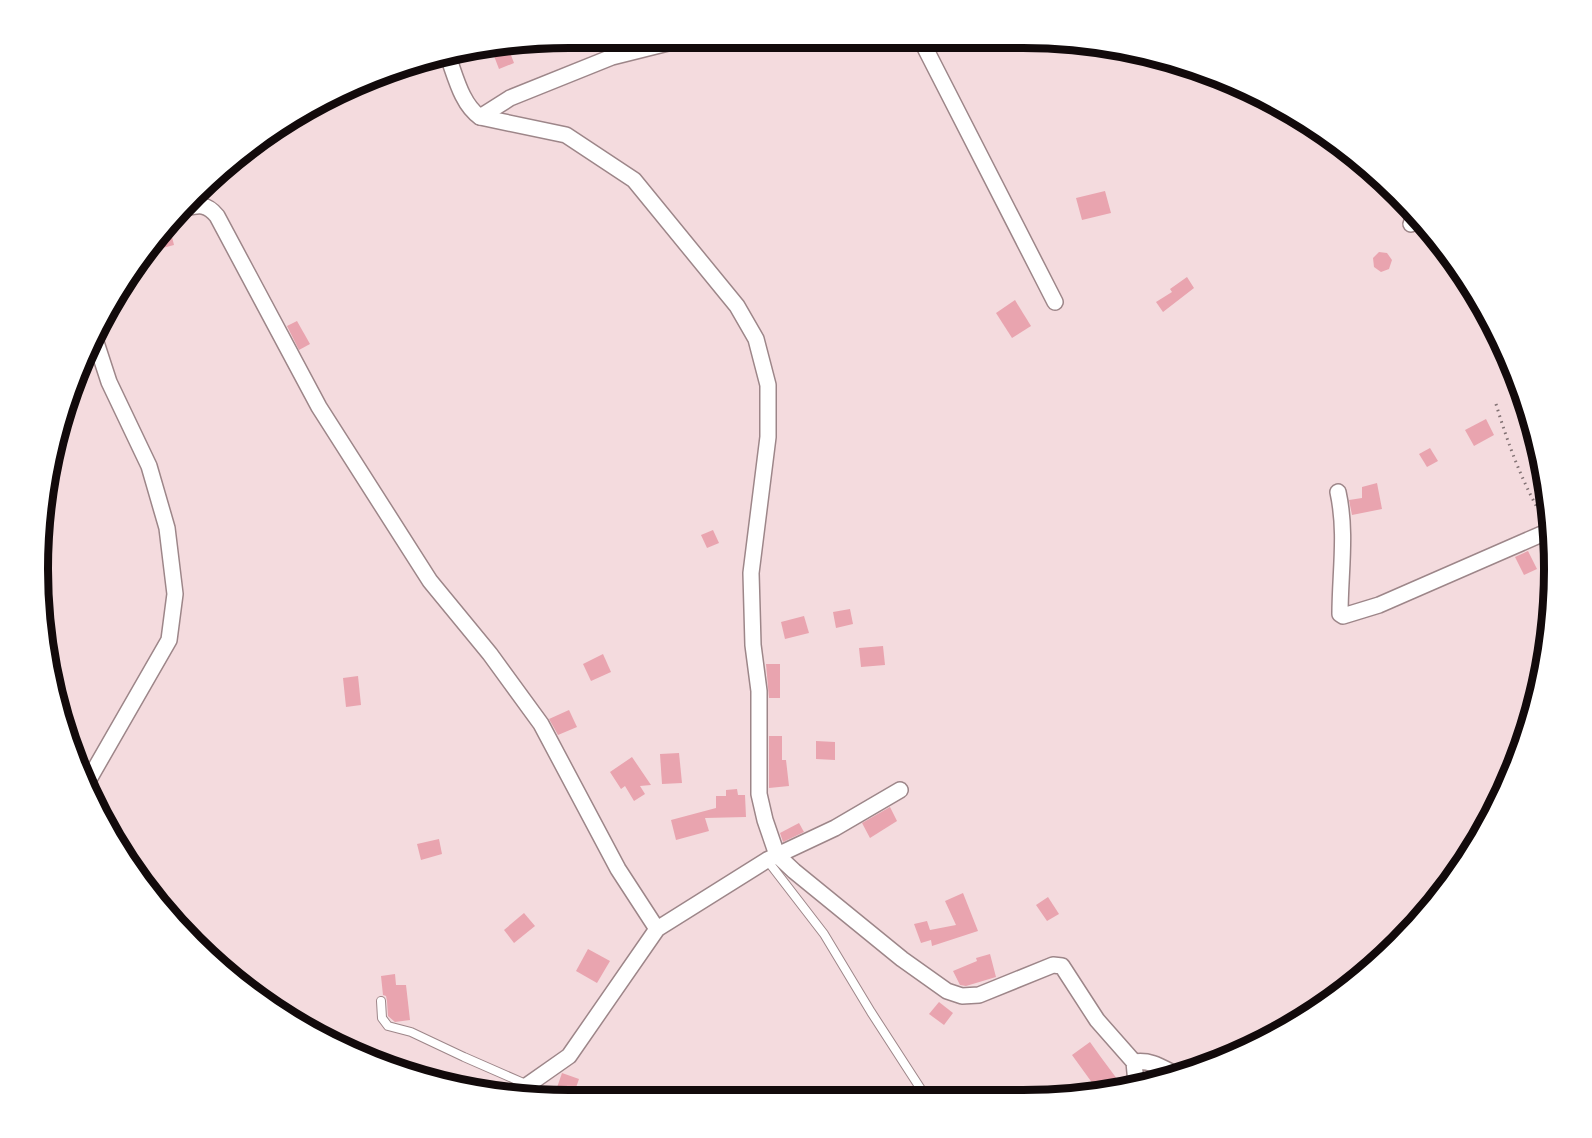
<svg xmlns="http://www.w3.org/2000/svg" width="1592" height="1138" viewBox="0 0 1592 1138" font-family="'Noto Sans',sans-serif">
<rect width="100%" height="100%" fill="#f4dbde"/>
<g fill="#e9a4af">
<polygon points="509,50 514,63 499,69 494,56"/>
<polygon points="1105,191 1111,213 1082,220 1076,198"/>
<polygon points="168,221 174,245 147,252"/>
<polygon points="1379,252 1387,253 1392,260 1389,269 1381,272 1374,267 1373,258"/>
<polygon points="1187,277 1194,288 1163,312 1156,302 1172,292 1170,289"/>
<polygon points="1015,300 1031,326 1012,338 996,313"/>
<polygon points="297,321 310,344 299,350 287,326"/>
<polygon points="1486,419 1494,435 1474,446 1465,430"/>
<polygon points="1430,448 1438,461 1427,467 1419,454"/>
<polygon points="1377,483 1382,509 1352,515 1349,500 1362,498 1362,487"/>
<polygon points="713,530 719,543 707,548 701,535"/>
<polygon points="1528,551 1537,569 1524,575 1515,557"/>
<polygon points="850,609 853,624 836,628 833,612"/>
<polygon points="804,616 809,633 785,639 781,622"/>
<polygon points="883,646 885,665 861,667 859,648"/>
<polygon points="603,654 611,672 591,681 583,664"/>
<polygon points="766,664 780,664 780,698 769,698"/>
<polygon points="358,676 361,705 346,707 343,678"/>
<polygon points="569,710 577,727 558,735 549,719"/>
<polygon points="769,736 782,736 782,760 786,760 789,786 769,788"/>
<polygon points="816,741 835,742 835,760 816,759"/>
<polygon points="679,753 682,783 662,784 660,754"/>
<polygon points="632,757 651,785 640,786 645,794 634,801 625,786 621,789 610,772"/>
<polygon points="737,789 738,795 745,795 746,817 705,818 709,831 676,840 671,820 716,808 716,796 726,796 726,790"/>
<polygon points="890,807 897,821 870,838 862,823"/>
<polygon points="799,823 804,832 783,842 780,833"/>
<polygon points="439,839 442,854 421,860 417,844"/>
<polygon points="963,893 978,931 932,946 931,940 921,943 914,924 927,921 930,930 956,925 945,901"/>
<polygon points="1048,897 1059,914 1047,921 1036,905"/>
<polygon points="524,913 535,926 514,943 504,930"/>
<polygon points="588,949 610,961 597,983 576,971"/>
<polygon points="990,954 996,977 966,986 960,985 953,971 977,961 976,958"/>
<polygon points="395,974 396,985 406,985 410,1020 395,1022 388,1016 387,1001 386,996 383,995 381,976"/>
<polygon points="939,1002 953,1013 944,1025 929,1014"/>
<polygon points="1090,1042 1100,1056 1123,1087 1102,1093 1096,1082 1093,1084 1072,1055"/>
<polygon points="562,1073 579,1079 572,1099 553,1099"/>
</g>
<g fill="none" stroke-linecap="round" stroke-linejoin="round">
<g stroke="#9d8689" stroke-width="10">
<g id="service">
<polyline points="767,860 824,934 871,1012 926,1097"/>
<polyline points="381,1001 382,1018 388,1026 411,1032 464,1057 528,1085"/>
</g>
</g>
<g stroke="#9d8689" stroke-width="18">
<g id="minor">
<polyline points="920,38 1055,302"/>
<path d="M 447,54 C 455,74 461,104 480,117 L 566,135 L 634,180 L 737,306 L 756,339 L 768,385 L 768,437 L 751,573 L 753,645 L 759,691 L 759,794 L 765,820 L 777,855 L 794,871 L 902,959 L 947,991 L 962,996 L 979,995 L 1053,965 L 1062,966 L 1097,1020 L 1134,1062 L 1136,1083"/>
<polyline points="480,117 510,98 612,57 688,38"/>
<path d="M 180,209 C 196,206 205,201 217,216 L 319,407 L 430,581 L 490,654 L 541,724 L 618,869 L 657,929"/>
<polyline points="1411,224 1416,214"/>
<path d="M 1338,492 C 1347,533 1340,573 1340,614 L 1343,616 L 1379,605 L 1551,530"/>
<polyline points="87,787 88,781 169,640 175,594 167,528 149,466 109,382 93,333"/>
<path d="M 1134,1062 C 1149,1060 1158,1065 1171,1072"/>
<polyline points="512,1096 569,1056 657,929 767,860 835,828 900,790"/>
</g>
</g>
<path stroke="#817173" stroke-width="3" stroke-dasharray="1.5 4.5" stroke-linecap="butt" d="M 1496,404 C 1508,444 1522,482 1543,518"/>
<use href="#service" stroke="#fff" stroke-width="8"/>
<use href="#minor" stroke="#fff" stroke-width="15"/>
</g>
<path d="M0 0H1592V1138H0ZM569 48H1023A521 521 0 0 1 1544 569V569A521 521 0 0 1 1023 1090H569A521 521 0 0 1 48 569V569A521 521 0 0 1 569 48Z" fill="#fff" fill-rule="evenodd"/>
<path fill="none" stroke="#120a0b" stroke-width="8" d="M569 48H1023A521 521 0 0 1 1544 569V569A521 521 0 0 1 1023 1090H569A521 521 0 0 1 48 569V569A521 521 0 0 1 569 48Z"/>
</svg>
